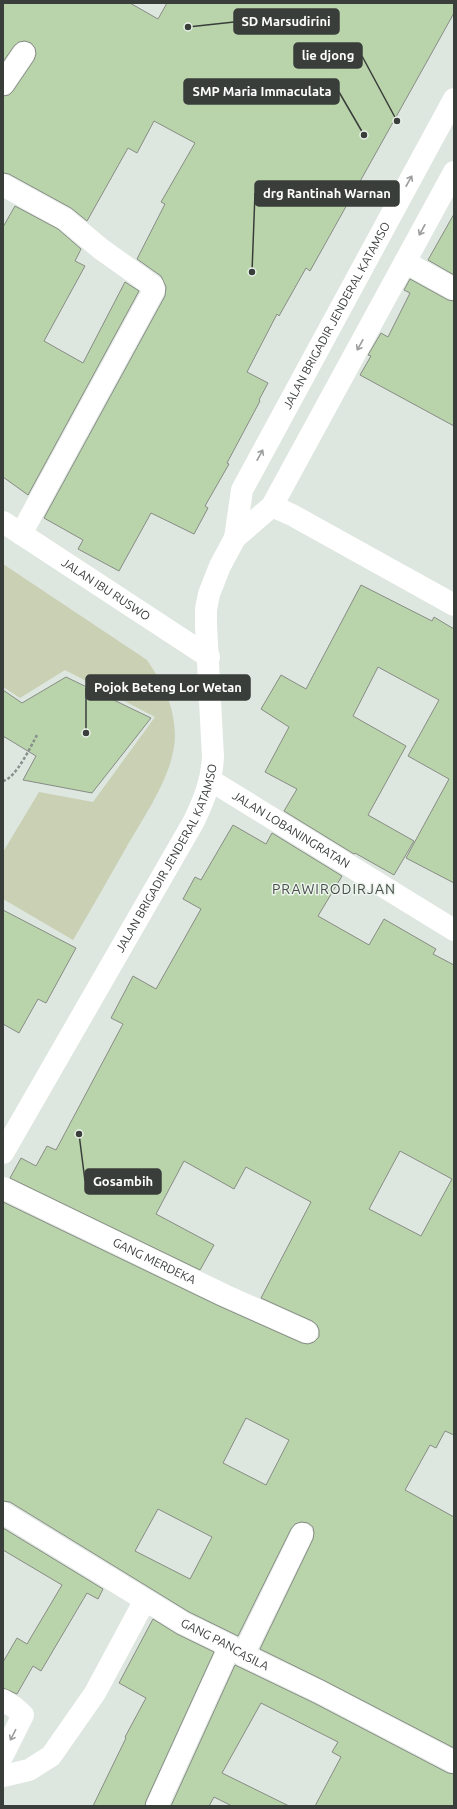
<svg xmlns="http://www.w3.org/2000/svg" width="457" height="1809" viewBox="0 0 457 1809" font-family="Ubuntu,sans-serif">
<rect width="100%" height="100%" fill="#dee6e0"/>
<path fill="#cad0b3" d="M 3,564 L 147,660 C 164,685 174,705 175,735 C 175,773 144,816 126,848 C 108,879 91,910 73,940 L 3,899 L 3,852 L 39,792 L 93,802 L 155,717 L 65,670 L 20,698 L 3,687 Z"/>
<g fill="#b9d4aa" stroke="#888c85" fill-rule="evenodd">
<polygon points="3,3 130,3 158,19 167,3 454,3 454,13 310,271 306,268 279,316 277,314 247,372 268,383 259,400 260,401 227,463 229,464 205,506 208,508 194,534 151,513 119,571 78,549 83,540 44,518 165,296 166,287 161,276 137,259 165,204 161,202 195,143 154,121 137,153 128,148 87,221 71,208 9,174 3,173 3,96 9,95 13,91 34,60 36,54 35,48 31,43 25,41 19,42 14,46 3,62"/>
<polygon points="15,206 58,229 81,249 75,261 85,266 44,341 83,363 125,282 139,291 28,495 3,477 3,227"/>
<polygon points="454,214 454,275 428,260"/>
<polygon points="410,279 448,300 454,301 454,426 360,375 371,356 368,355 381,333 388,337 410,293 404,290"/>
<polygon points="361,585 432,621 434,617 454,629 454,883 406,858 449,779 408,756 439,700 378,667 353,716 406,746 368,815 414,841 394,875 355,853 354,854 284,811 297,789 265,772 289,727 261,709 281,675 306,689"/>
<polygon points="66,677 151,718 92,793 23,780 36,756 3,736 3,690 22,703"/>
<path d="M 233,825 L 266,844 L 272,833 L 342,876 L 318,916 L 369,945 L 384,919 L 436,949 L 433,954 L 454,965 L 454,1435 L 445,1431 L 436,1448 L 430,1445 L 405,1490 L 454,1517 L 454,1748 L 325,1681 L 260,1649 L 313,1539 L 314,1533 L 313,1527 L 308,1523 L 301,1522 L 295,1524 L 291,1529 L 238,1636 L 189,1612 L 10,1502 L 3,1501 L 3,1202 L 219,1306 L 302,1343 L 308,1344 L 314,1342 L 319,1337 L 319,1330 L 317,1325 L 312,1321 L 261,1298 L 311,1202 L 246,1167 L 234,1189 L 184,1161 L 156,1214 L 214,1245 L 200,1270 L 10,1178 L 21,1158 L 36,1166 L 47,1146 L 56,1150 L 123,1024 L 111,1018 L 133,976 L 156,989 L 201,909 L 183,899 L 195,877 L 201,880 ZM 400,1151 L 452,1179 L 421,1236 L 369,1209 ZM 246,1418 L 289,1440 L 266,1485 L 223,1463 ZM 158,1509 L 212,1537 L 190,1579 L 135,1551 Z"/>
<polygon points="3,910 76,948 46,1003 38,999 19,1033 3,1024"/>
<polygon points="3,1528 103,1589 98,1599 87,1593 41,1671 33,1666 17,1694 3,1688 3,1662 17,1638 27,1644 62,1585 3,1550"/>
<polygon points="153,1619 177,1634 214,1652 146,1801 145,1806 93,1806 126,1738 125,1737 146,1698 119,1683"/>
<polygon points="235,1665 314,1703 448,1773 454,1774 454,1806 315,1806 341,1757 332,1752 338,1742 261,1703 222,1773 289,1806 232,1806 214,1797 209,1806 171,1806"/>
</g>
<g fill="none" stroke-linecap="round" stroke-linejoin="round">
<path stroke="#898f8b" stroke-width="2.5" stroke-dasharray="3 2" stroke-linecap="butt" d="M 3,781 C 16,778 31,746 37,735"/>
<g stroke="#fff" stroke-width="22">
<polyline points="3,84 24,53"/>
<polyline points="3,185 65,219 101,249 153,286 154,290 21,534"/>
<polyline points="405,262 454,289"/>
<polyline points="272,506 292,515 454,605"/>
<path id="s1" d="M 3,522 L 209,657"/>
<path id="s2" d="M 210,780 L 454,930"/>
<path id="s3" d="M 3,1188 L 224,1295 L 307,1332"/>
<path id="s4" d="M 3,1513 L 183,1623 L 230,1646 L 243,1655 L 320,1692 L 454,1762"/>
<polyline points="243,1655 302,1534"/>
<polyline points="3,1700 14,1707 23,1715 3,1755"/>
<polyline points="3,1776 29,1770 51,1756 95,1693 145,1600"/>
<polyline points="157,1806 230,1646"/>
</g>
<g stroke="#fff" stroke-width="22">
<path id="s5" d="M 235,538 L 242,490 L 454,99"/>
<path id="s6" d="M 3,1153 L 194,821 C 204,800 212,780 213,757 L 206,625 L 206,609 L 209,594 L 220,566 L 235,538 L 272,506 L 454,172"/>
</g>
</g>
<defs><path id="oneway-shaft" d="M-6 0H5M1.5-3L5.5 0L1.5 3" fill="none" stroke-width="1.6" stroke-linecap="round" stroke-linejoin="round"/></defs>
<g stroke="#9c9e9d">
<use href="#oneway-shaft" transform="translate(409 181) rotate(-61)"/>
<use href="#oneway-shaft" transform="translate(422 230) rotate(119)"/>
<use href="#oneway-shaft" transform="translate(360 345) rotate(119)"/>
<use href="#oneway-shaft" transform="translate(260 455) rotate(-61)"/>
<use href="#oneway-shaft" transform="translate(13 1735) rotate(117)"/>
</g>
<g text-anchor="middle" stroke-width="3" stroke-linejoin="round" paint-order="stroke">
<g font-size="12" fill="#3a3e3b" stroke="#ecf4ed">
<text dy="4" stroke="none"><textPath href="#s5" startOffset="247">JALAN BRIGADIR JENDERAL KATAMSO</textPath></text>
<text dy="4" stroke="none"><textPath href="#s1" startOffset="123">JALAN IBU RUSWO</textPath></text>
<text dy="4" stroke="none"><textPath href="#s2" startOffset="95">JALAN LOBANINGRATAN</textPath></text>
<text dy="4" stroke="none"><textPath href="#s6" startOffset="338">JALAN BRIGADIR JENDERAL KATAMSO</textPath></text>
<text dy="4" stroke="none"><textPath href="#s3" startOffset="168">GANG MERDEKA</textPath></text>
<text dy="4" stroke="none"><textPath href="#s4" startOffset="258">GANG PANCASILA</textPath></text>
</g>
<g font-size="14" letter-spacing="1" fill="#474e49" stroke="#ecf4ed">
<text x="334" y="894">PRAWIRODIRJAN</text>
</g>
</g>
<path fill="none" stroke="#3a3e3b" stroke-width="1.5" d="M188 27L234 22M397 121L362 56M364 135L339 92M252 272L255 193M86 733L86 688M79 1134L85 1181"/>
<g fill="#3a3e3b" stroke="#ecf4ed" stroke-width="1.5">
<circle cx="188" cy="27" r="4"/>
<circle cx="397" cy="121" r="4"/>
<circle cx="364" cy="135" r="4"/>
<circle cx="252" cy="272" r="4"/>
<circle cx="86" cy="733" r="4"/>
<circle cx="79" cy="1134" r="4"/>
</g>
<g fill="#3a3e3b" stroke="#3a3e3b" stroke-width="1.5">
<rect x="234" y="9" width="105" height="25" rx="4"/>
<rect x="294" y="43" width="68" height="25" rx="4"/>
<rect x="184" y="79" width="155" height="25" rx="4"/>
<rect x="255" y="181" width="144" height="25" rx="4"/>
<rect x="86" y="675" width="164" height="25" rx="4"/>
<rect x="85" y="1169" width="76" height="25" rx="4"/>
</g>
<g font-size="13" text-anchor="middle" font-weight="bold" fill="#fff">
<text x="286" y="26">SD Marsudirini</text>
<text x="328" y="60">lie djong</text>
<text x="262" y="96">SMP Maria Immaculata</text>
<text x="327" y="198">drg Rantinah Warnan</text>
<text x="168" y="692">Pojok Beteng Lor Wetan</text>
<text x="123" y="1186">Gosambih</text>
</g>
<rect width="457" height="1809" fill="none" stroke="#3a3e3b" stroke-width="8"/>
</svg>
